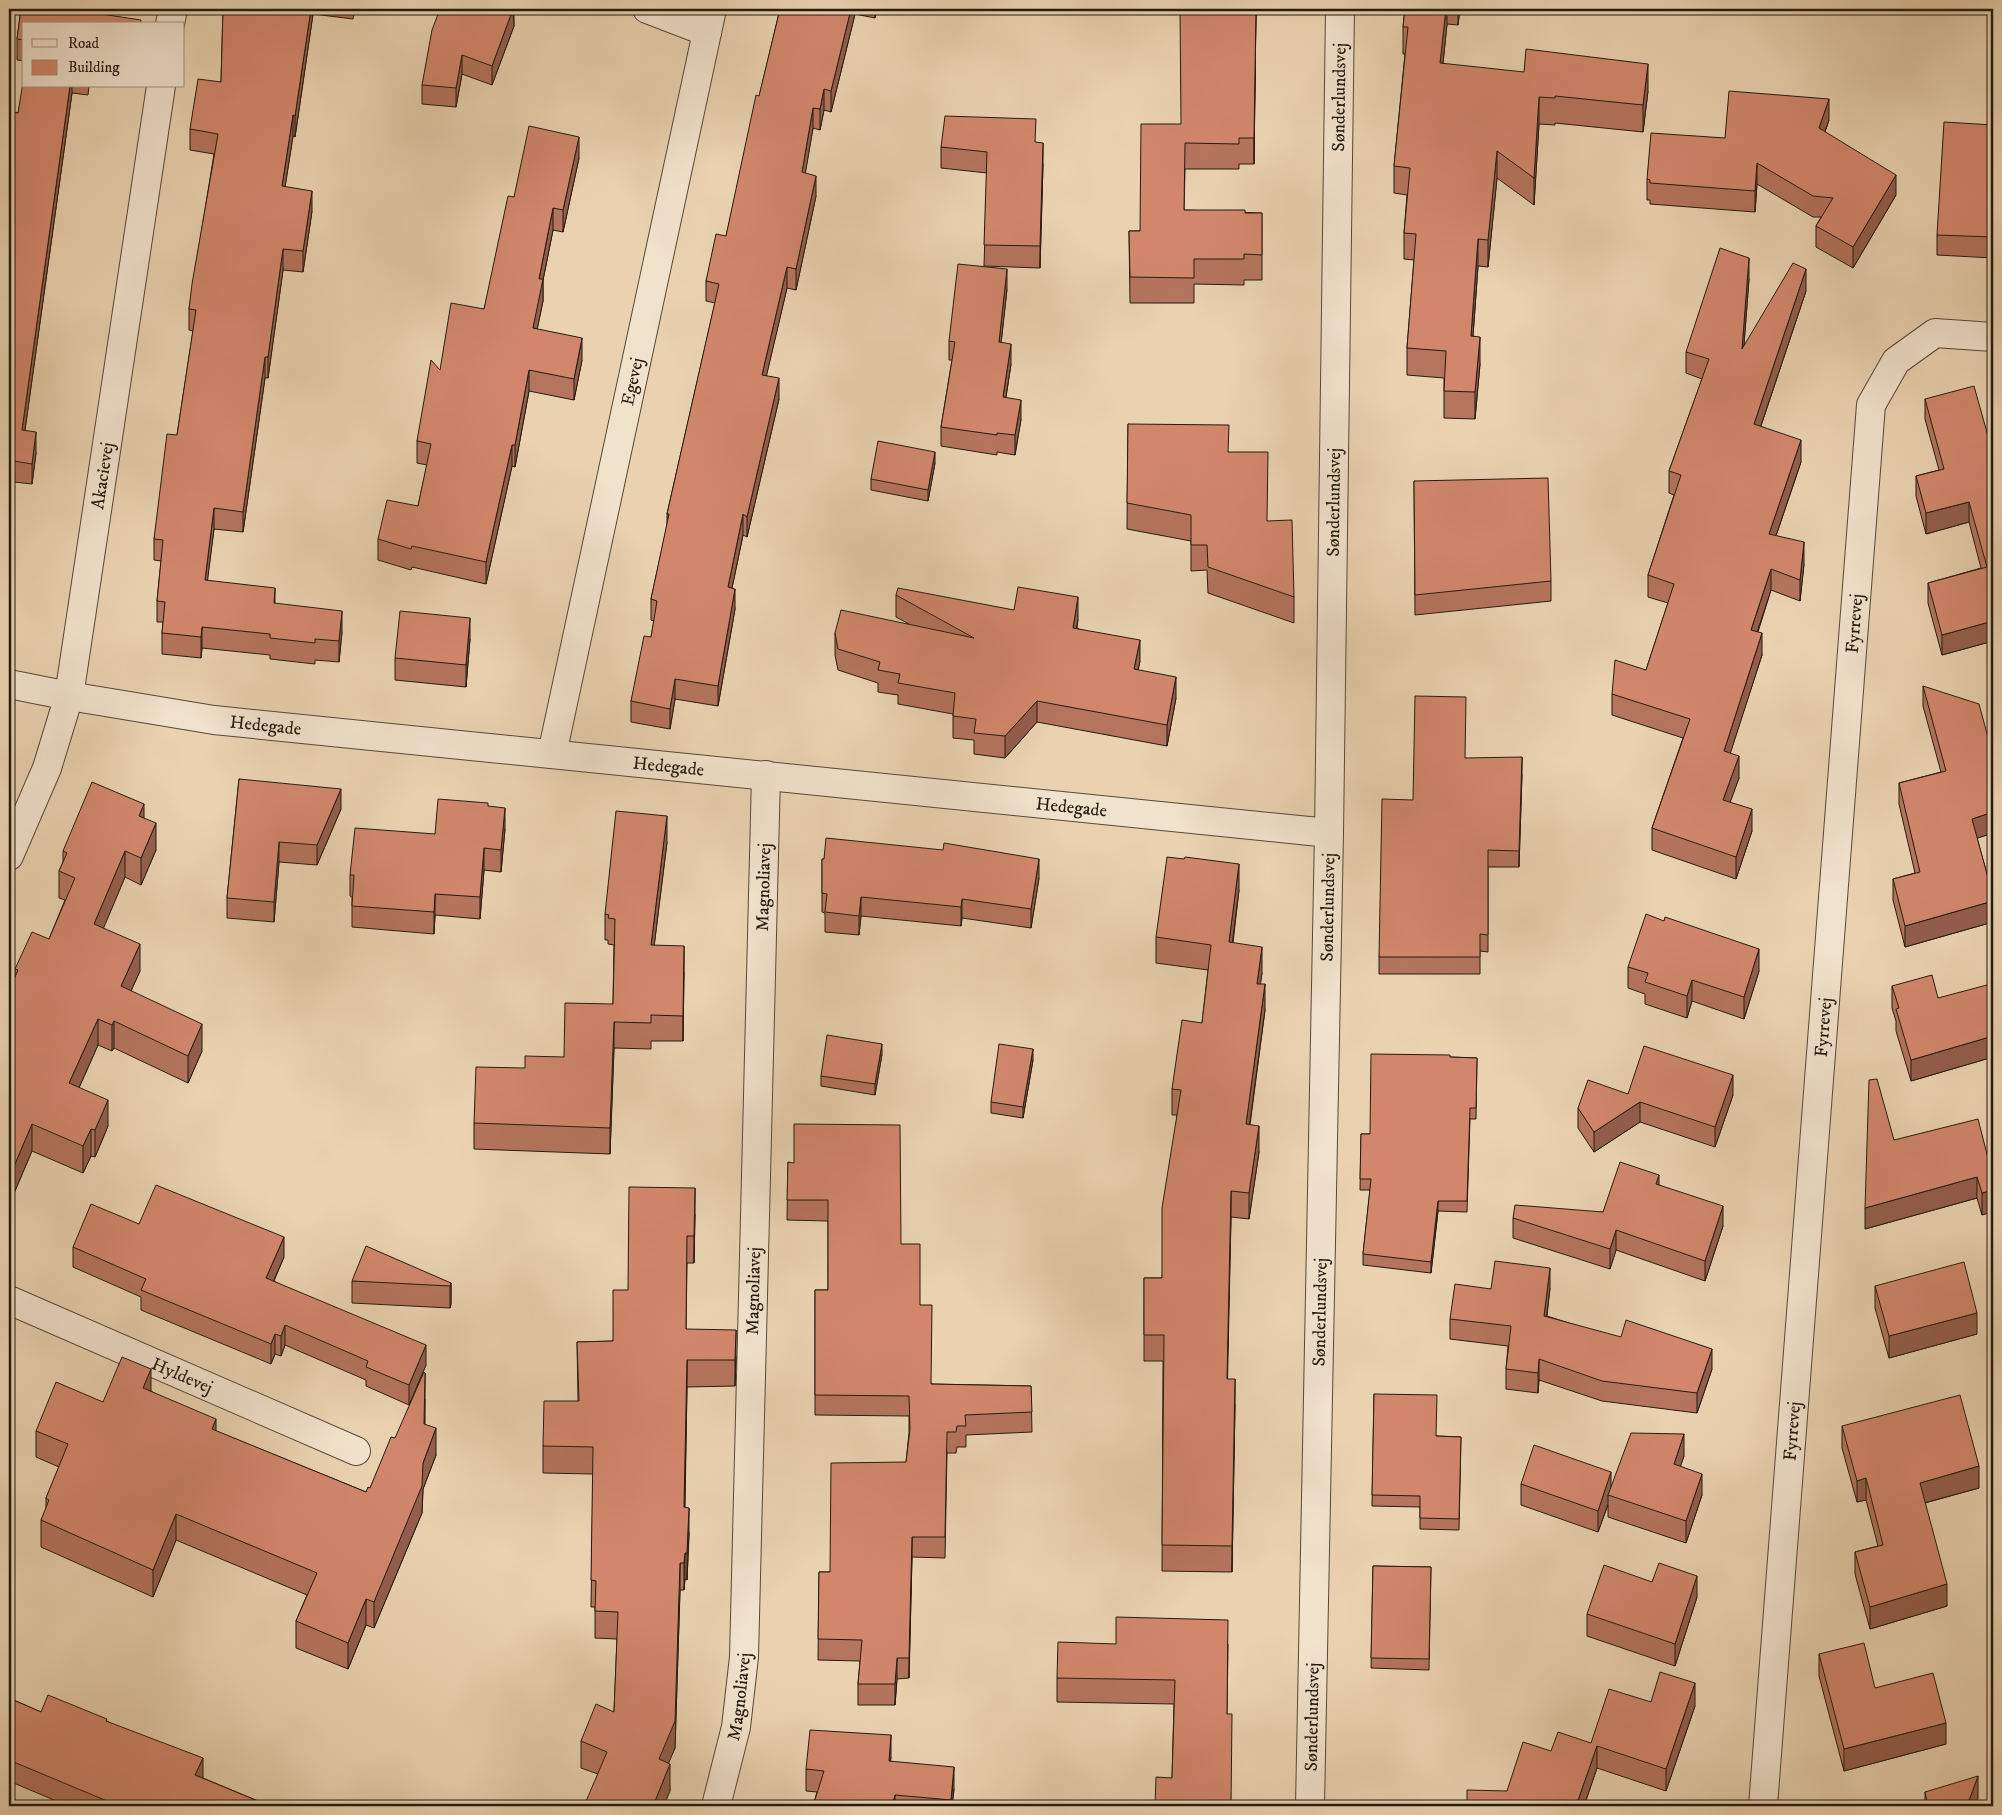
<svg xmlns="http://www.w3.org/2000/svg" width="2002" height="1815" viewBox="0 0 2002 1815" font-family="'IM FELL DW Pica',serif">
<rect width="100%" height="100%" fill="#ead2b1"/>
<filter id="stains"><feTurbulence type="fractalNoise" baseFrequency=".004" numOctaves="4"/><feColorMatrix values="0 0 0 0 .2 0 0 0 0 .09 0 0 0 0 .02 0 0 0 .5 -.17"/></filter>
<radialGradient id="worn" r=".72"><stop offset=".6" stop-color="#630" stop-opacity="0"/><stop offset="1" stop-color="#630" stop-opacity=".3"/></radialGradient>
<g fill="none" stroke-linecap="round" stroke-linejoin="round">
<g stroke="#554939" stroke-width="30">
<g id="minor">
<polyline points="647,9 707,32"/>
<polyline points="170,24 173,9"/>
<path id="s1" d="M 9,684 L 69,696 L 214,720 L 1329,833"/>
<path id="s2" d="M 552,754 L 712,9"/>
<path id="s3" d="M 9,856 L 47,768 L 69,696 L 161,86"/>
<path id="s4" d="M 9,1300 L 356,1451"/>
<path id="s5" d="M 716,1806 L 736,1727 L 744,1657 L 766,775"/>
<path id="s6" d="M 1310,1806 L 1329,833 L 1340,9"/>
<path id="s7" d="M 1763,1806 L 1871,405 L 1896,361 L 1935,333 L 1993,337"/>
</g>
</g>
<use href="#minor" stroke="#f1e2cc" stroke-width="28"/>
</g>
<g fill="#b5745e" stroke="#231b11">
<polygon points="21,9 84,9 84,11 141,24 24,24 24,61 17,60 17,39"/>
<polygon points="223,9 355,9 353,19 313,14 295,137 293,136 285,186 312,211 303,272 283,270 268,378 265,378 243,532 214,529 207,580 275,604 342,632 339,662 315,660 315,664 270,659 270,655 202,648 201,658 162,654 162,633 163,622 157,622 157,601 161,561 154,560 154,539 177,435 193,331 189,330 189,309 214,154 190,150 190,129 221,82"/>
<polygon points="514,9 514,26 492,85 462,74 456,107 422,104 422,85"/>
<polygon points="780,9 877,9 875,18 855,14 831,112 824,110 820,130 813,128 805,173 816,196 796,290 787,288 766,376 779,399 747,537 743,535 732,588 735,609 718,706 675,699 670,729 631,722 631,701 651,637 654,621 651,620 651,599 667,526 667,514 715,303 706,301 706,281 726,236"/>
<polygon points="1256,9 1254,164 1239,164 1239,169 1185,169 1184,210 1262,213 1262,280 1244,280 1244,285 1194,284 1194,303 1130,303 1129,231 1140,231 1181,124"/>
<polygon points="1405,9 1460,9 1458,25 1447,24 1443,64 1648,91 1643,132 1555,123 1555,125 1539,124 1534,205 1497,178 1488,267 1478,266 1473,336 1480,364 1475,419 1444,418 1444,378 1407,375 1407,348 1414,260 1404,259 1404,233 1407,195 1394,193 1394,166 1405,54 1403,54 1403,27"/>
<polygon points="24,86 89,86 88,95 72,93 25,430 36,453 32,484 14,482 9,519 9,112 18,113"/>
<polygon points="1829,120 1825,132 1896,195 1853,268 1816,247 1816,226 1821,217 1813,217 1757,184 1755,212 1650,204 1650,200 1647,200 1647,179 1725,138"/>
<polygon points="1993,125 1993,258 1937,255 1937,235"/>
<polygon points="1036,142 1043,164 1040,268 984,266 987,173 941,168 941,147"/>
<polygon points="579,158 563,232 553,230 543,280 543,301 537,329 582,360 574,400 529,391 515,467 512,466 486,584 412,567 411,570 378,560 378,539 418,506 427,465 417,463 417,441 440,370 484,309 514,197"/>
<polygon points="1749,279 1744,345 1806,291 1761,426 1801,462 1776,536 1804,564 1800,601 1771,590 1758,632 1762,655 1730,753 1739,778 1730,802 1752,831 1736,879 1652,850 1652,828 1683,738 1612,715 1612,694 1646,670 1668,603 1648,597 1648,575 1674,495 1669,493 1669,471 1702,379 1686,373 1686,352"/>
<polygon points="1007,289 1001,343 1011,364 1006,397 1021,419 1015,455 997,452 997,455 941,446 941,427 952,360 949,360 949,341"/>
<polygon points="1925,399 1993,454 1993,641 1942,655 1928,603 1928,583 1981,568 1969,522 1926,534 1916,496 1916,476 1939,470 1925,419"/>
<polygon points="1128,424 1229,452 1267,521 1294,597 1294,623 1208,593 1207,570 1191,571 1191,541 1127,529"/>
<polygon points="935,463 928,501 871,490 871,479"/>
<polygon points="1414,481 1551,581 1551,601 1415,615"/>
<polygon points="896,595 1078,619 1077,628 1140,661 1138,670 1176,698 1167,746 1037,722 1005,758 974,754 974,740 953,738 953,714 898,704 898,695 878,692 878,683 838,670 835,655 835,633 909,624 896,617"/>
<polygon points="470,639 466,687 395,680 395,658"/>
<polygon points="1923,686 1993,756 1993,833 1977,838 1993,896 1993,922 1905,947 1893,900 1893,879 1915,873 1899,804 1899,783 1941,772 1923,706"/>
<polygon points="1465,758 1522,774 1519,867 1488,867 1488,952 1480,951 1480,974 1379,974 1379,957 1413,800"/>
<polygon points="239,779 341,809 317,865 279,862 274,922 227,918 227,898"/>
<polygon points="488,806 505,829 501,872 484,870 480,919 435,915 434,934 352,927 352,897 350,896 350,875 435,834"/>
<polygon points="144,818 156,850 141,885 125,877 103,928 140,971 131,991 202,1051 188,1083 114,1048 112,1051 98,1045 79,1088 108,1126 95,1157 91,1156 83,1173 32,1151 9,1205 9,991 15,975 15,969 49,939 65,900 59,898 59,871 63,862 63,851"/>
<polygon points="667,842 654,946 684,972 683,1041 651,1041 651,1049 614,1048 610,1154 474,1149 474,1123 525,1068 564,1057 613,1004 614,945 608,944 608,940 605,940 605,914"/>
<polygon points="822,859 1039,878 1031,928 962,918 961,926 861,916 859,935 825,932 825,913 822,912"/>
<polygon points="1239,890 1233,943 1262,973 1260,984 1265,1010 1250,1125 1259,1152 1249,1219 1231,1217 1227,1379 1235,1405 1232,1572 1162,1571 1163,1361 1144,1361 1144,1278 1162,1278 1177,1115 1172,1115 1172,1089 1202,1023 1208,970 1156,963 1156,937"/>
<polygon points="1628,967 1759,971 1744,1019 1692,1001 1687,1018 1645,1004 1645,994 1628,988"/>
<polygon points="1892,986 1938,998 1993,1006 1993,1057 1911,1081 1896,1031 1896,1021 1892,1008"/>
<polygon points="882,1054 875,1095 821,1086 821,1076"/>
<polygon points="1450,1057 1477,1058 1476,1119 1470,1119 1467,1212 1438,1211 1431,1273 1363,1265 1363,1254 1370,1190 1360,1190 1361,1134 1370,1134"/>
<polygon points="1033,1060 1023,1118 991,1113 991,1102"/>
<polygon points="1628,1094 1733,1095 1715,1147 1640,1122 1594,1152 1578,1128 1578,1108"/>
<polygon points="1894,1140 1988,1158 1982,1215 1977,1198 1865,1229"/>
<polygon points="788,1162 901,1244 920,1305 931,1384 1031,1386 1032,1432 966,1435 966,1447 957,1447 956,1453 947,1453 945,1558 912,1557 909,1678 897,1679 895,1705 858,1705 858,1684 860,1661 818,1660 819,1572 830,1572 906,1462 909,1433 909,1416 815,1415 815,1290 828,1290 828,1221 787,1220"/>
<polygon points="1659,1185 1723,1226 1705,1281 1616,1250 1610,1269 1513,1238 1513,1218 1603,1212"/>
<polygon points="695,1214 694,1263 687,1263 686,1329 736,1357 735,1386 687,1387 685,1508 689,1534 687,1580 685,1579 684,1590 680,1590 675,1748 668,1763 670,1791 598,1774 581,1768 581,1741 614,1712 617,1639 595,1638 595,1607 591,1607 593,1474 543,1473 543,1446 578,1401 577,1342 613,1341 628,1290"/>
<polygon points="139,1224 284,1257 274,1281 426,1365 409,1405 366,1386 366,1380 285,1345 281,1356 275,1354 271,1364 141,1310 141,1297 73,1267 73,1247"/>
<polygon points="352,1281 451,1283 451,1304 450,1308 352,1303"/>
<polygon points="1875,1286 1977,1334 1889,1358 1875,1308"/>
<polygon points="1550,1288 1547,1316 1712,1369 1697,1413 1602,1401 1539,1380 1538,1393 1506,1389 1506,1369 1508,1346 1450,1339 1450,1319 1491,1289"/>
<polygon points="151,1391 216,1431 366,1492 370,1488 395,1438 425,1399 425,1424 436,1455 423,1489 422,1513 374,1628 366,1625 348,1669 296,1648 296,1621 307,1595 176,1540 153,1597 41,1547 41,1520 46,1509 46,1498 59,1467 36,1457 36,1431 103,1402"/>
<polygon points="1374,1394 1437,1436 1461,1437 1459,1530 1420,1529 1420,1507 1372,1506"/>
<polygon points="1842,1426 1979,1488 1925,1503 1947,1606 1870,1629 1855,1574 1855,1552 1878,1546 1866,1500 1857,1502 1842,1448"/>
<polygon points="1684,1456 1680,1466 1702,1495 1686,1543 1608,1517 1608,1505 1598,1532 1521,1505 1521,1484 1611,1485"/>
<polygon points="1373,1566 1431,1567 1429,1670 1371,1668"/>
<polygon points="1697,1597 1675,1666 1587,1636 1587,1614"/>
<polygon points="1116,1644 1228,1644 1227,1714 1172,1778 1174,1704 1057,1702 1057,1678"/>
<polygon points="1819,1654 1875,1688 1946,1744 1844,1771 1819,1676"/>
<polygon points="9,1698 41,1712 107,1721 203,1778 270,1806 68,1806 9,1781"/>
<polygon points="1651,1702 1695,1706 1666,1791 1597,1768 1584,1806 1463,1806 1467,1803 1507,1791 1551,1751 1591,1743"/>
<polygon points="891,1757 890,1761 954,1789 952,1806 813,1806 817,1792 806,1791 806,1769"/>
<polygon points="1925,1792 1978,1798 1975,1806 1912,1806 1925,1803"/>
</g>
<g fill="#935e4c" stroke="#231b11">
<polygon points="311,9 313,9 313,14 295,137 295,116"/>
<polygon points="513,9 514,26 492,85 492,66"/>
<polygon points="851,9 855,9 855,14 831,112 831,91"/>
<polygon points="875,9 877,9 875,18"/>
<polygon points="1256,9 1254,164 1254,138"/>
<polygon points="1446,9 1447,9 1447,24 1440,90 1440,63"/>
<polygon points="1458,9 1460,9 1458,25"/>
<polygon points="462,55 462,74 456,107 456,88"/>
<polygon points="1648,64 1648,91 1643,132 1643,105"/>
<polygon points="70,86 72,86 72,93 22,451 22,430"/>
<polygon points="824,89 824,110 820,130 820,109"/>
<polygon points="1539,97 1539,124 1534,205 1534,178"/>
<polygon points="1829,99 1829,120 1819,148 1819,128"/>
<polygon points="813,108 813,128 802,193 802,172"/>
<polygon points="293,115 293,136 282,207 282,186"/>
<polygon points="579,137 579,158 563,232 563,210"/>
<polygon points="1043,143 1043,164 1040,268 1040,246"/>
<polygon points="1497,151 1497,178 1488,267 1488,240"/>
<polygon points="1757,163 1757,184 1755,212 1755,191"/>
<polygon points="1896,175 1896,195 1853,268 1853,247"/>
<polygon points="816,176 816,196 796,290 796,269"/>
<polygon points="312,191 312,211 303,272 303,251"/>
<polygon points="553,208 553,230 543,280 543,301 533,350 533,328 539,279"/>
<polygon points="1478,239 1478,266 1471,363 1471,336"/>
<polygon points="283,249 283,270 268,378 268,357"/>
<polygon points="1749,258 1749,279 1742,370 1742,349"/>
<polygon points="787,267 787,288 762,395 762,375"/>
<polygon points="1007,269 1007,289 999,362 999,342"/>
<polygon points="1806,269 1806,291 1754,446 1754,424"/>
<polygon points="1480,337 1480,364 1475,419 1475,392"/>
<polygon points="582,338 582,360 574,400 574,379"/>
<polygon points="1011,344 1011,364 1003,416 1003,397"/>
<polygon points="265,357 265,378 243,532 243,512"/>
<polygon points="529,370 529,391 515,467 515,445"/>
<polygon points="779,378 779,399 747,537 747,517"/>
<polygon points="1021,400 1021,419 1015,455 1015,435"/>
<polygon points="36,432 36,453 32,484 32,464"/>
<polygon points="1801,440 1801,462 1769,556 1769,534"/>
<polygon points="512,445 512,466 486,584 486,562"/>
<polygon points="935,452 935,463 928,501 928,490"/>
<polygon points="14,461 14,482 9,519 9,499"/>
<polygon points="1969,502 1969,522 1926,534 1926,513"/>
<polygon points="214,508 214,529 205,601 205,580"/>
<polygon points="743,514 743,535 728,607 728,587"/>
<polygon points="1804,542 1804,564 1800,601 1800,580"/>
<polygon points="1771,569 1771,590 1751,651 1751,630"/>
<polygon points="275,588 275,609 274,603"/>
<polygon points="735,589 735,609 718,706 718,686"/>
<polygon points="1078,597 1078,619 1073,649 1073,628"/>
<polygon points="342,611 342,632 339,662 339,641"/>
<polygon points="470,618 470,639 466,687 466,665"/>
<polygon points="1993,621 1993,641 1942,655 1942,635"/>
<polygon points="202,627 202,648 201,658 201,637"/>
<polygon points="1762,633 1762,655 1724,773 1724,751"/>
<polygon points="1140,640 1140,661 1134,691 1134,669"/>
<polygon points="1176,677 1176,698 1167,746 1167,725"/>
<polygon points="675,679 675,699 670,729 670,709"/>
<polygon points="1037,701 1037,722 1005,758 1005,736"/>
<polygon points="1739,756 1739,778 1723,822 1723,800"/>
<polygon points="1522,757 1522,774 1519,867 1519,851"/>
<polygon points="341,789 341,809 317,865 317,845"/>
<polygon points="144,804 144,830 139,816"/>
<polygon points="505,808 505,829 501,872 501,850"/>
<polygon points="1752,809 1752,831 1736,879 1736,857"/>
<polygon points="1993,812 1993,833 1972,840 1972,819"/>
<polygon points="667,816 667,842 651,971 651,945"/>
<polygon points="156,823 156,850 141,885 141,858"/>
<polygon points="279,842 279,862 274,922 274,902"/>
<polygon points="484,848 484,870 480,919 480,897"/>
<polygon points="125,851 125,877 94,951 94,924"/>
<polygon points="1039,859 1039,878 1031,928 1031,909"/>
<polygon points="1239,864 1239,890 1229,968 1229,942"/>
<polygon points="435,894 435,915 434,934 434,912"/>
<polygon points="861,897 861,916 859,935 859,916"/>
<polygon points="962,899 962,918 961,926 961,907"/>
<polygon points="1993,901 1993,922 1905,947 1905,926"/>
<polygon points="140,944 140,971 121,1013 121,986"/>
<polygon points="684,946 684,972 683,1041 683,1016"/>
<polygon points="1262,947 1262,973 1257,1010 1257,984"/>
<polygon points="1759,949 1759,971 1744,1019 1744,997"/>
<polygon points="1692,980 1692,1001 1687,1018 1687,996"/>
<polygon points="1265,984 1265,1010 1246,1150 1246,1124"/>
<polygon points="98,1019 98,1045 69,1110 69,1083"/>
<polygon points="114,1021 114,1048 112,1051 112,1025"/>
<polygon points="614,1022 614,1048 610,1154 610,1128"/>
<polygon points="202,1024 202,1051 188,1083 188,1056"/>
<polygon points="1993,1036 1993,1057 1911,1081 1911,1060"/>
<polygon points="882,1044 882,1054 875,1095 875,1084"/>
<polygon points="1033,1049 1033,1060 1023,1118 1023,1107"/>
<polygon points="1733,1075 1733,1095 1715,1147 1715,1127"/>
<polygon points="108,1100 108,1126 95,1157 95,1130"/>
<polygon points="1640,1102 1640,1122 1594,1152 1594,1132"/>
<polygon points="32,1124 32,1151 9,1205 9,1178"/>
<polygon points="1259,1126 1259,1152 1249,1219 1249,1193"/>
<polygon points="91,1129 91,1156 83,1173 83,1146"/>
<polygon points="1659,1175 1659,1194 1656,1184"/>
<polygon points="1977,1177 1977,1198 1865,1229 1865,1208"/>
<polygon points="695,1188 695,1214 694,1263 694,1236"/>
<polygon points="1993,1190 1993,1212 1982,1215 1982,1193"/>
<polygon points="1231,1191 1231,1217 1227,1405 1227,1379"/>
<polygon points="1438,1201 1438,1211 1431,1273 1431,1262"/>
<polygon points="1723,1206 1723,1226 1705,1281 1705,1261"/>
<polygon points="1616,1230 1616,1250 1610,1269 1610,1249"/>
<polygon points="284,1237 284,1257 266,1298 266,1278"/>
<polygon points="1550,1268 1550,1288 1544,1336 1544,1316"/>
<polygon points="451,1283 451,1304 450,1308 450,1286"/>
<polygon points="1977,1313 1977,1334 1889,1358 1889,1336"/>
<polygon points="285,1325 285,1345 281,1356 281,1336"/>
<polygon points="736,1330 736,1357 735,1386 735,1360"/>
<polygon points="275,1334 275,1354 271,1364 271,1344"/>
<polygon points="426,1345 426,1365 409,1405 409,1385"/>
<polygon points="1712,1349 1712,1369 1697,1413 1697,1393"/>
<polygon points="1539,1359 1539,1380 1538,1393 1538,1373"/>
<polygon points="687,1360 687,1387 684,1534 684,1507"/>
<polygon points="151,1369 151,1396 143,1388"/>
<polygon points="425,1373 425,1399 424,1450 424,1424"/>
<polygon points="1235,1379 1235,1405 1232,1572 1232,1546"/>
<polygon points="216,1419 216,1445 212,1429"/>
<polygon points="436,1428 436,1455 423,1489 422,1513 374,1628 374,1602 423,1463"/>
<polygon points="1684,1434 1684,1456 1674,1486 1674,1464"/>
<polygon points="1979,1466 1979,1488 1920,1504 1920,1483"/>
<polygon points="1611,1472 1611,1494 1608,1495 1608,1504 1598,1532 1598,1511"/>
<polygon points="1702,1474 1702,1495 1686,1543 1686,1521"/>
<polygon points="1866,1478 1866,1500 1857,1502 1857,1481"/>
<polygon points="689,1508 689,1534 687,1580 687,1553"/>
<polygon points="176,1514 176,1540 153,1597 153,1570"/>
<polygon points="912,1537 912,1557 909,1678 909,1658"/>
<polygon points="685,1553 685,1579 684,1590 684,1563"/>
<polygon points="680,1563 680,1590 675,1748 659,1786 659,1759"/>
<polygon points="1697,1576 1697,1597 1675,1666 1675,1644"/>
<polygon points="1947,1584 1947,1606 1870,1629 1870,1607"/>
<polygon points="366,1599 366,1625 348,1669 348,1643"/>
<polygon points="897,1658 897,1679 895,1705 895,1684"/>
<polygon points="1695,1683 1695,1706 1666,1791 1666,1769"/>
<polygon points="1946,1723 1946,1744 1844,1771 1844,1749"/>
<polygon points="891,1735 891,1757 889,1782 889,1761"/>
<polygon points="1597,1746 1597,1768 1584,1806 1576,1806"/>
<polygon points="203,1758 203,1779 195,1775"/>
<polygon points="670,1764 670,1791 664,1806 653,1806"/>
<polygon points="954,1767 954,1789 952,1806 951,1806"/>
<polygon points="1978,1776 1978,1798 1975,1806 1967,1806"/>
<polygon points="895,1795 895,1806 892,1806"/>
</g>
<g fill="#d2876d" stroke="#231b11">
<polygon points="21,9 81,9 81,11 141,20 140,24 24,24 24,40 17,39"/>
<polygon points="223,9 311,9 295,116 293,115 282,186 312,191 303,251 283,249 268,357 265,357 243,512 214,508 205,580 275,588 274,603 342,611 339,641 315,639 315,643 270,638 270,634 202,627 201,637 162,633 165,602 157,601 163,540 154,539 167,434 177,435 196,310 189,309 192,284 218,134 190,129 198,79 221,82"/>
<polygon points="440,9 513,9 492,66 462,55 456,88 422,85 432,30"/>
<polygon points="780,9 851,9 831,91 824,89 820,109 813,108 802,172 816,176 796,269 787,267 762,375 779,378 747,517 743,514 728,587 735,589 718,686 675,679 670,709 631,701 644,636 651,637 657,601 651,599 669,514 667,514 719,284 706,281 716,234 726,236 756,95 759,96"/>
<polygon points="1180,9 1256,9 1254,138 1239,138 1239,144 1185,143 1184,210 1245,210 1245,213 1262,213 1262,255 1244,254 1244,259 1194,259 1194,278 1130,277 1129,231 1140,231 1141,124 1181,124"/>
<polygon points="1405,9 1446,9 1440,63 1524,72 1526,49 1648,64 1643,105 1555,96 1555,98 1539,97 1534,178 1497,151 1488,240 1478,239 1471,336 1480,337 1475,392 1444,391 1446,351 1407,348 1416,234 1404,233 1410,168 1394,166 1408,27 1403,27"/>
<polygon points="24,76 24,86 70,86 22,430 36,432 32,464 14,461 9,499 9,249 11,250 9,245 9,112 18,113"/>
<polygon points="1729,91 1829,99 1819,128 1896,175 1853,247 1816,226 1833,198 1813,196 1757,163 1755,191 1650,183 1650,180 1647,179 1651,133 1725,138"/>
<polygon points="945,116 1036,119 1035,142 1043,143 1040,246 984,245 987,152 941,147"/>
<polygon points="1944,122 1993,125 1993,237 1937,235"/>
<polygon points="529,126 579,137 563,210 553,208 539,279 543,279 533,328 582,338 574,379 529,370 515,445 512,445 486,562 412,546 411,549 378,539 387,500 418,506 431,444 417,441 431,360 440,370 451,303 484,309 508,196 514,197"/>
<polygon points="1720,248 1749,258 1742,349 1793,263 1806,269 1754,424 1801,440 1769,534 1804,542 1800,580 1771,569 1751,630 1762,633 1724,751 1739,756 1723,800 1752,809 1736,857 1652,828 1690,719 1612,694 1615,660 1646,670 1674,584 1648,575 1681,475 1669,471 1709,359 1686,352"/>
<polygon points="958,264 1007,269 999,342 1011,344 1003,397 1021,400 1015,435 997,433 997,435 941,427 955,342 949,341"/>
<polygon points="1974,386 1993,454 1993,621 1942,635 1928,583 1987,567 1969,502 1926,513 1916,476 1944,469 1925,399"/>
<polygon points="1128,424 1229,425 1228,452 1268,452 1267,521 1292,520 1294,597 1208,567 1207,545 1191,545 1191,515 1127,503"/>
<polygon points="878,441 935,452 928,490 871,479"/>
<polygon points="1548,478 1551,581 1415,595 1414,481"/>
<polygon points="1018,587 1078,597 1073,628 1140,640 1134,669 1176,677 1167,725 1037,701 1005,736 974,733 976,719 953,716 955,693 898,683 900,674 878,670 880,662 838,649 835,633 841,610 974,638 896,595 898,588 1014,610"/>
<polygon points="400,611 470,618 466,665 395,658"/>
<polygon points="1923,686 1979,704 1993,756 1993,812 1972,819 1993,896 1993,901 1905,926 1893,879 1920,872 1899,783 1946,771"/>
<polygon points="1415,696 1466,697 1465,758 1522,757 1519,851 1488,850 1488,935 1480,934 1480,957 1379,957 1382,799 1413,800"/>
<polygon points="239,779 341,789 317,845 279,842 274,902 227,898"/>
<polygon points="92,782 144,804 139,816 156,823 141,858 125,851 94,924 140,944 121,986 202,1024 188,1056 114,1021 112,1025 98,1019 69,1083 108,1100 95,1130 91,1129 83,1146 32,1124 9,1178 9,991 18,970 15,969 32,932 49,939 75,878 59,871 67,853 63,851"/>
<polygon points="438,799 488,803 488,806 505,808 501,850 484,848 480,897 435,894 434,912 352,906 354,875 350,875 355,828 435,834"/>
<polygon points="616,811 667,816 651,945 684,946 683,1016 651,1015 651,1023 614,1022 610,1128 474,1123 476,1067 525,1068 525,1056 564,1057 565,1003 613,1004 615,919 608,918 609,915 605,914"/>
<polygon points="826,838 943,850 944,843 1039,859 1031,909 962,899 961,907 861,897 859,916 825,912 827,894 822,893 822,859 824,859"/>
<polygon points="1167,857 1184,859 1185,857 1239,864 1229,942 1262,947 1257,984 1265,984 1246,1124 1259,1126 1249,1193 1231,1191 1227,1379 1235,1379 1232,1546 1162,1545 1164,1335 1144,1335 1144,1278 1162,1278 1162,1208 1181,1090 1172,1089 1182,1020 1202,1023 1211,945 1156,937"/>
<polygon points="1646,914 1664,921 1665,917 1759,949 1744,997 1692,980 1687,996 1645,982 1648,973 1628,967"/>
<polygon points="1932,975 1938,998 1987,985 1993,1006 1993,1036 1911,1060 1896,1009 1899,1008 1892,986"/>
<polygon points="827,1035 882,1044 875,1084 821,1076"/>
<polygon points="999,1044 1033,1049 1023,1107 991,1102"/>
<polygon points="1644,1046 1733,1075 1715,1127 1640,1102 1594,1132 1578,1108 1588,1080 1628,1094"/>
<polygon points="1371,1054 1450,1055 1450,1057 1477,1058 1476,1108 1470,1108 1467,1201 1438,1201 1431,1262 1363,1254 1371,1179 1360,1179 1361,1134 1370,1134"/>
<polygon points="1877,1079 1894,1140 1978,1119 1988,1158 1993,1156 1993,1190 1982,1193 1977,1177 1865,1208 1869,1080"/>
<polygon points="794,1124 900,1125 901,1244 920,1244 920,1305 932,1305 931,1384 1031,1386 1032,1412 965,1415 966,1426 957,1426 956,1432 947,1432 945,1537 912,1537 909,1658 897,1658 895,1684 858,1684 862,1640 818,1639 819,1572 830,1572 831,1463 906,1462 910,1429 909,1396 815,1395 815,1290 828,1290 828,1200 787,1200 788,1162 794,1163"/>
<polygon points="1620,1162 1659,1175 1656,1184 1723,1206 1705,1261 1616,1230 1610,1249 1513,1218 1515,1205 1603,1212"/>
<polygon points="156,1185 284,1237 266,1278 426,1345 409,1385 366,1367 368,1361 285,1325 281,1336 275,1334 271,1344 141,1290 146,1279 73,1247 91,1204 139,1224"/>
<polygon points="629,1187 695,1188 694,1236 687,1236 686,1329 736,1330 735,1360 687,1360 684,1507 689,1508 687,1553 685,1553 684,1563 680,1563 675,1721 659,1759 670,1764 653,1806 584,1806 607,1752 581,1741 596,1704 614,1712 618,1612 595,1611 596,1581 591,1580 593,1447 543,1446 544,1401 579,1401 577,1342 613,1341 613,1290 628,1290"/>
<polygon points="366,1246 451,1283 450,1286 352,1281"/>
<polygon points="1495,1261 1550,1268 1544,1316 1621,1337 1626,1320 1712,1349 1697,1393 1602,1381 1539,1359 1538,1373 1506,1369 1511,1326 1450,1319 1455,1284 1491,1289"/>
<polygon points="1964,1262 1977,1313 1889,1336 1875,1286"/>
<polygon points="122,1357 151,1369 143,1388 216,1419 212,1429 366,1492 368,1487 370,1488 391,1437 395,1438 424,1372 425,1373 424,1424 436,1428 423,1463 422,1486 374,1602 366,1599 348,1643 296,1621 317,1573 176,1514 153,1570 41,1520 49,1500 46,1498 68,1444 36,1431 56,1382 103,1402"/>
<polygon points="1374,1394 1437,1395 1436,1436 1461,1437 1459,1519 1420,1518 1420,1496 1372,1495"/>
<polygon points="1960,1395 1979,1466 1920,1483 1947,1584 1870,1607 1855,1552 1883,1545 1866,1478 1857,1481 1842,1426"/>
<polygon points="1631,1433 1684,1434 1674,1464 1702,1474 1686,1521 1608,1495"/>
<polygon points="1534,1445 1611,1472 1598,1511 1521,1484"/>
<polygon points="1659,1563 1697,1576 1675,1644 1587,1614 1604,1565 1652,1582"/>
<polygon points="1373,1566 1431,1567 1429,1659 1371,1658"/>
<polygon points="1116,1617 1228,1620 1227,1714 1232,1714 1231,1806 1155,1806 1156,1777 1172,1778 1175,1680 1057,1678 1058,1642 1116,1644"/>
<polygon points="1864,1643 1875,1688 1933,1673 1946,1723 1844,1749 1819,1654"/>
<polygon points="1660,1672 1695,1683 1666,1769 1597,1746 1576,1806 1463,1806 1463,1803 1467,1803 1467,1790 1507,1791 1523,1742 1551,1751 1558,1732 1591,1743 1609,1689 1651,1702"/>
<polygon points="48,1695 107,1719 106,1721 203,1758 195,1775 270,1806 119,1806 9,1760 9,1698 41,1712"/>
<polygon points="810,1730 891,1735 889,1761 954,1767 951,1800 895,1795 892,1806 813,1806 824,1771 806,1769"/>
<polygon points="1978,1776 1967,1806 1912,1806 1927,1802 1925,1792"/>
</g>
<g text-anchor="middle" stroke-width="4.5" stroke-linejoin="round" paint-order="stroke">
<g font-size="18" fill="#231b11" stroke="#f1e2cc">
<text dy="6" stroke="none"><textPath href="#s6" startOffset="1709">Sønderlundsvej</textPath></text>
<text dy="6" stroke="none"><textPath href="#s2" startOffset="381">Egevej</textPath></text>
<text dy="6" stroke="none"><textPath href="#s3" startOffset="394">Akacievej</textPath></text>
<text dy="6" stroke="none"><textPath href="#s6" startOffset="1304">Sønderlundsvej</textPath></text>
<text dy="6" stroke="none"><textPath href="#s7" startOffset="1186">Fyrrevej</textPath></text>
<text dy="6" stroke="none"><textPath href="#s1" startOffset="260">Hedegade</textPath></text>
<text dy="6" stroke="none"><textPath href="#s1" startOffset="665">Hedegade</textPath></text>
<text dy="6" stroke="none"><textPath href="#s1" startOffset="1070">Hedegade</textPath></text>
<text dy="6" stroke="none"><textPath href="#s5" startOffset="922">Magnoliavej</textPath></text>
<text dy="6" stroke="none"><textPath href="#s6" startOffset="899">Sønderlundsvej</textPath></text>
<text dy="6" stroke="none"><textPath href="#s7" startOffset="781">Fyrrevej</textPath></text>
<text dy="6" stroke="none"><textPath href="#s5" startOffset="518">Magnoliavej</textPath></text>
<text dy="6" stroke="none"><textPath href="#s6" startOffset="494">Sønderlundsvej</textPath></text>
<text dy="6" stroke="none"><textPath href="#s4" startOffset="189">Hyldevej</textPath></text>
<text dy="6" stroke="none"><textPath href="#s7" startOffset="376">Fyrrevej</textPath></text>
<text dy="6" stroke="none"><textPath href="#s5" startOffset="112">Magnoliavej</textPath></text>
<text dy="6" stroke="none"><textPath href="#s6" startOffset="89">Sønderlundsvej</textPath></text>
</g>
</g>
<rect width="2002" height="1815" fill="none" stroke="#ead2b1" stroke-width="30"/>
<rect x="10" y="10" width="1982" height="1795" fill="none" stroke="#231b11" stroke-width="2.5"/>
<rect x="15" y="15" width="1972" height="1785" fill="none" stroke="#231b11"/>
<rect x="22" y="22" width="162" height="65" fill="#f1e2cc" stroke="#9f9281"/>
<rect x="32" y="39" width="25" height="8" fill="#f1e2cc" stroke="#9f9281"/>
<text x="68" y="48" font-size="15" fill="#231b11">Road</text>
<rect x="32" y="60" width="25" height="15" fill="#d2876d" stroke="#9f9281"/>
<text x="68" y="72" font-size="15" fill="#231b11">Building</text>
<rect width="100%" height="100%" filter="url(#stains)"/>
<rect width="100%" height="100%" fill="url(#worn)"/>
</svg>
